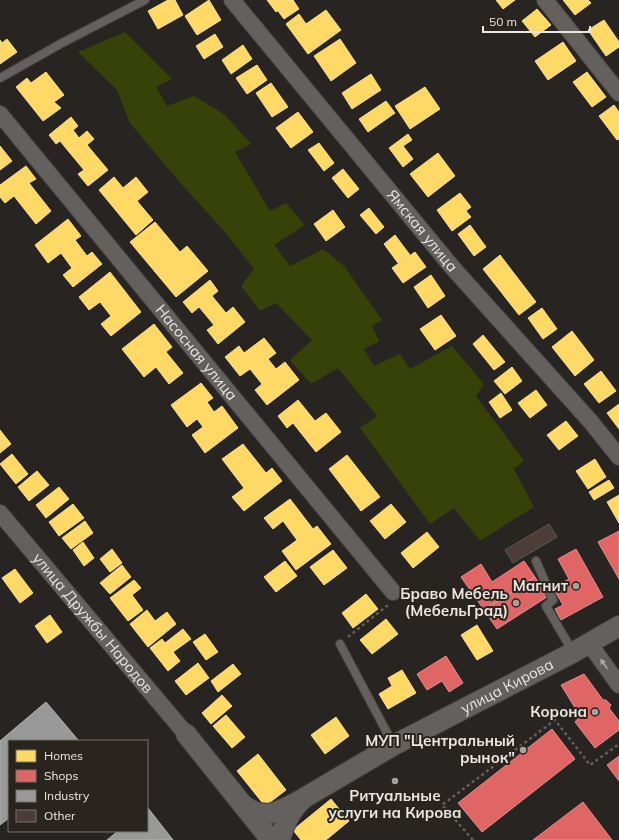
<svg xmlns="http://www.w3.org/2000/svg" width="619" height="840" font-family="Mulish,sans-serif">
	<rect width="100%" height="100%" fill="#272422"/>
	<path fill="#374209" d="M 125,32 L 172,79 L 156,87 L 167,106 L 194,96 L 225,115 L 251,144 L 235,152 L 270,211 L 286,203 L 305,225 L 274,245 L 290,266 L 323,249 L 344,266 L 382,320 L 372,326 L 379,341 L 364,349 L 374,366 L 400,354 L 410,369 L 452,346 L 484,384 L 476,396 L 524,461 L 514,469 L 534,507 L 480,541 L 454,508 L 430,524 L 360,428 L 377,416 L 338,368 L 311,384 L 290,360 L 312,340 L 276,303 L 260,311 L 241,286 L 254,269 L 224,231 L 176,178 L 130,123 L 117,90 L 78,52 Z"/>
	<path fill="#ffd966" stroke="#f9dd8c" d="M 168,0 L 175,0 L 183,15 L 158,29 L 148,11 Z
		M 209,0 L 221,20 L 197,35 L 185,16 Z
		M 267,0 L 293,0 L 276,12 Z
		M 293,0 L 299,9 L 284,19 L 278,11 Z
		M 496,0 L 515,0 L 503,9 Z
		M 563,0 L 588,0 L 591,3 L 575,15 Z
		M 537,9 L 551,25 L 535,37 L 522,21 Z
		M 326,10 L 341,30 L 308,54 L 286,24 L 299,14 L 306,24 Z
		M 604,20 L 619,42 L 619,47 L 606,56 L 588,30 Z
		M 215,34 L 223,47 L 204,59 L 196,46 Z
		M 7,39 L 17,52 L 0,64 L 0,40 L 2,43 Z
		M 340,39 L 356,63 L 331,81 L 314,56 Z
		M 563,42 L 576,61 L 548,80 L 535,61 Z
		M 243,45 L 252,59 L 231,74 L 222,60 Z
		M 257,65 L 267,80 L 247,94 L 236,78 Z
		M 46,72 L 64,95 L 54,102 L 61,108 L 43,121 L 16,87 L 27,78 L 31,83 Z
		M 587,72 L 606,97 L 592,107 L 573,82 Z
		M 371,74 L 381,90 L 352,109 L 342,93 Z
		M 271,83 L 288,107 L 272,117 L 256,93 Z
		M 425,87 L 440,109 L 410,129 L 395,106 Z
		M 386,101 L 395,113 L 368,132 L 359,119 Z
		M 614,105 L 619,112 L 619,139 L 617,140 L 599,116 Z
		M 298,112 L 313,132 L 291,148 L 276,128 Z
		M 71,117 L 78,126 L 73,130 L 79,138 L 87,131 L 94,139 L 87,145 L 108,170 L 88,186 L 78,174 L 84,170 L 60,141 L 56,144 L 49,135 Z
		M 408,134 L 412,140 L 403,146 L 413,159 L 403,167 L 389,148 Z
		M 319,143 L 334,163 L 324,171 L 308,150 Z
		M 0,146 L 12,161 L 0,170 Z
		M 438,153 L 455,176 L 428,197 L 410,174 Z
		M 26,166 L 36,179 L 29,183 L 51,211 L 36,224 L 14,196 L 5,203 L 0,197 L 0,185 Z
		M 343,169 L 359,189 L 348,198 L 332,178 Z
		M 114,177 L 123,188 L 136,177 L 148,192 L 137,201 L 153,220 L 136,235 L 99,190 Z
		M 460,193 L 471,207 L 466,211 L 471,217 L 452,231 L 437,210 Z
		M 369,208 L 384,227 L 376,234 L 360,215 Z
		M 333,210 L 345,227 L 326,241 L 314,224 Z
		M 68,219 L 81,236 L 75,240 L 87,256 L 92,252 L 102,264 L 73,287 L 63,275 L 72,268 L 61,253 L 48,263 L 35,245 Z
		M 155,222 L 180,252 L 187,246 L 208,271 L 176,297 L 130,242 Z
		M 470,225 L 486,247 L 474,256 L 458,234 Z
		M 395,235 L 410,255 L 398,263 L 384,244 Z
		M 415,252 L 426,267 L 403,283 L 392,268 Z
		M 500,255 L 536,302 L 519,315 L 483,269 Z
		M 110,272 L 141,312 L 111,336 L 101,324 L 111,316 L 100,302 L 89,310 L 79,297 Z
		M 431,275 L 445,296 L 428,308 L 414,287 Z
		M 210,280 L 218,291 L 212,296 L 226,313 L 233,307 L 245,322 L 218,344 L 207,330 L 214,325 L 199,307 L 192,313 L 183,302 Z
		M 542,308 L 557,329 L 543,339 L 528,318 Z
		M 441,315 L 456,336 L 435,350 L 420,329 Z
		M 154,324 L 172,347 L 166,352 L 183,373 L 169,384 L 156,367 L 144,377 L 122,349 Z
		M 572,331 L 594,360 L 575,376 L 552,347 Z
		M 483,335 L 505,362 L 494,370 L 473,344 Z
		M 264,338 L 276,353 L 268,359 L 276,369 L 285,362 L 299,380 L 267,405 L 255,390 L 262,384 L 250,369 L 240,376 L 225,357 L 239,346 L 244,353 Z
		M 512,367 L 522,381 L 505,394 L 494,381 Z
		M 601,371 L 616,391 L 599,403 L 584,384 Z
		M 201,383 L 213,398 L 207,402 L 214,412 L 222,406 L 238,428 L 205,453 L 192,435 L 203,427 L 197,419 L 187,427 L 171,405 Z
		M 536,390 L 547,405 L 530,418 L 518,403 Z
		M 501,393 L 512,410 L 500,418 L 489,402 Z
		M 298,400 L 315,421 L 326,413 L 341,432 L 316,452 L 293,423 L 287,428 L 278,416 Z
		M 619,404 L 619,429 L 607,413 Z
		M 566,421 L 578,436 L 559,450 L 547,435 Z
		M 0,430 L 11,444 L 0,453 Z
		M 243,444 L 266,473 L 272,468 L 282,481 L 244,511 L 232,497 L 244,488 L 222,459 Z
		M 12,454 L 28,474 L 16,484 L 0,464 Z
		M 347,455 L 380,497 L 361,511 L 329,469 Z
		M 595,459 L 606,477 L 588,489 L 576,471 Z
		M 37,471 L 49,485 L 29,501 L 18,487 Z
		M 609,480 L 614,488 L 594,500 L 589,492 Z
		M 59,487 L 69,499 L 46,518 L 36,505 Z
		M 619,495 L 619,523 L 607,502 Z
		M 290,499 L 313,529 L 317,526 L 331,544 L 296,570 L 282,551 L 297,540 L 283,521 L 273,529 L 264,518 Z
		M 73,504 L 84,518 L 59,536 L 49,522 Z
		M 391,504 L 406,522 L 385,539 L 370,521 Z
		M 85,521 L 93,533 L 71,549 L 62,538 Z
		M 427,532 L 439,547 L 413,568 L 401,553 Z
		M 83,542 L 94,558 L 84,566 L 73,550 Z
		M 112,549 L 122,563 L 110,572 L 100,559 Z
		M 333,550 L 347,568 L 324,585 L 310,567 Z
		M 285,561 L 297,576 L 276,592 L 264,577 Z
		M 122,565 L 131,577 L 110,594 L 100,583 Z
		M 15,569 L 33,593 L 20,603 L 2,578 Z
		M 134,580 L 141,588 L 132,595 L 143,610 L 128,621 L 110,598 Z
		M 366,594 L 378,609 L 353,628 L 342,613 Z
		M 147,610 L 155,621 L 167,612 L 176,624 L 148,647 L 130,624 Z
		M 50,615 L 62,632 L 47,643 L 35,626 Z
		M 386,619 L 398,634 L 372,654 L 360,640 Z
		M 477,625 L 493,651 L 477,660 L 461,635 Z
		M 183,629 L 191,639 L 173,652 L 180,661 L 168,671 L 150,648 L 162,639 L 165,643 Z
		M 205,634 L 218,652 L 206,660 L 193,642 Z
		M 198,663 L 209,678 L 186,695 L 175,681 Z
		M 233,664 L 241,674 L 218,692 L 211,681 Z
		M 402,670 L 416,693 L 388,709 L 379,694 L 392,686 L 388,678 Z
		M 222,695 L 232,706 L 211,724 L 202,713 Z
		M 226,715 L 245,737 L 232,748 L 213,726 Z
		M 336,717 L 349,736 L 325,754 L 311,735 Z
		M 258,754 L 286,790 L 265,806 L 237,771 Z
		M 331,799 L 349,821 L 326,840 L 301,840 L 293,830 Z"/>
	<path fill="#e06666" stroke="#e38c8c" d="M 619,531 L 619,579 L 598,542 Z
		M 576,549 L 603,597 L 561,620 L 555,609 L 563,605 L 553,588 L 569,579 L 558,559 Z
		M 524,561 L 535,577 L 484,610 L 461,577 L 481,564 L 492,582 Z
		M 535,577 L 547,597 L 497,629 L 484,610 Z
		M 446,656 L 463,683 L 449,692 L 442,681 L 427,690 L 417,674 Z
		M 584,674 L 603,700 L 606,700 L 611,705 L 609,708 L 619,721 L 619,730 L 595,748 L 575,722 L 580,716 L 561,685 Z
		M 552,729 L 575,759 L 482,832 L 458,803 Z
		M 619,756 L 619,781 L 607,765 Z
		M 583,802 L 612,840 L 533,840 Z"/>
	<path fill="#999" stroke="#b1b0af" d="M 46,702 L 79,741 L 9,741 L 9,818 L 0,825 L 0,741 Z
		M 148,808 L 173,840 L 107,840 L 118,831 L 147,831 Z"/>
	<path fill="#4d3c38" stroke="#5c5957" d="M 549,524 L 557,537 L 513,563 L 505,550 Z"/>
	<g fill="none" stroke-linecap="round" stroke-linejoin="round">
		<g stroke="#44413f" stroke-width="10">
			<path id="service" d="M 0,78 L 62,43 L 145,0
				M 536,561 L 553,600 L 546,606 L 573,652
				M 340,644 L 393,744"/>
		</g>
		<g stroke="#44413f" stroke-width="18">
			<g id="minor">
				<path id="s1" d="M 232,0 L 452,267 L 591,422 L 619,457"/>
				<path d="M 545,0 L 619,93"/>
				<path id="s2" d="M 0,114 L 393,592"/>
				<path id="s3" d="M 0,513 L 186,734"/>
				<path d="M 589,643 L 619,685"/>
			</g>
		</g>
		<g stroke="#44413f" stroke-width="22">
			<g id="tertiary">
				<path d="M 186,734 L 271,840"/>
				<path d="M 243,805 C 264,821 279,812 299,801"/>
				<path id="s4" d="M 280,840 C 284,823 291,809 304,798 L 394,745 L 574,652 L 619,626"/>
			</g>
		</g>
		<path stroke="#62605e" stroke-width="2.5" stroke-dasharray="3 3" stroke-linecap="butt" d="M 348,637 L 388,605
			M 473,840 L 442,805 L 555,720 L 590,765 L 619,744"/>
		<use href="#service" stroke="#63605e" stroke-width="8"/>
		<use href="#minor" stroke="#63605e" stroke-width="16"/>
		<use href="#tertiary" stroke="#63605e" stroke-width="20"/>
	</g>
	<defs><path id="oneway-solid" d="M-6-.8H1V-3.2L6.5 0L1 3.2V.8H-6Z"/></defs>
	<use fill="#adaaa7" href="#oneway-solid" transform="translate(604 664) rotate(-126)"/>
	<g fill="#a6a29f" stroke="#2a241f" stroke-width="1.5">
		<circle cx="576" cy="586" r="4"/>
		<circle cx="516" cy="603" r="4"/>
		<circle cx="595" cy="712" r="4"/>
		<circle cx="523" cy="750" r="4"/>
		<circle cx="395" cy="781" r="4"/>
	</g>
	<g text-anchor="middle" stroke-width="4" stroke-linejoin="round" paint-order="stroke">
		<g font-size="15" fill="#eae6e3" stroke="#2a241f">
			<text dy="5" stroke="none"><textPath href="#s1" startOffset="299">Ямская улица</textPath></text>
			<text dy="5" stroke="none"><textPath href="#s2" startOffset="309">Насосная улица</textPath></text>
			<text dy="5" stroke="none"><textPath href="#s3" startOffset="144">улица Дружбы Народов</textPath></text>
			<text dy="5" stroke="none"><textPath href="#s4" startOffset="281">улица Кирова</textPath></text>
		</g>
		<g font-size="15" font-weight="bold" fill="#eae6e3" stroke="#2a241f" text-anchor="end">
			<text x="568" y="591">Магнит</text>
			<text x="508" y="599">Браво Мебель<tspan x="508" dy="17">(МебельГрад)</tspan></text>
			<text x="587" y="717">Корона</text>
			<text x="515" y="746">МУП "Центральный<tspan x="515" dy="17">рынок"</tspan></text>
			<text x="395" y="801" text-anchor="middle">Ритуальные<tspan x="395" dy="17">услуги на Кирова</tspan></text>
		</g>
	</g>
	<rect x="8" y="740" width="140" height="92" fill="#2a241f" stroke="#77726d"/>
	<rect x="16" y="750" width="20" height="12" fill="#ffd966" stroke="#77726d"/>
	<text x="44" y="760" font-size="12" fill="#eae6e3">Homes</text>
	<rect x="16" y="770" width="20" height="12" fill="#e06666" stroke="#77726d"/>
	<text x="44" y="780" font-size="12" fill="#eae6e3">Shops</text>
	<rect x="16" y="790" width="20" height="12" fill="#999999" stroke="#77726d"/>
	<text x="44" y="800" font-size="12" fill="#eae6e3">Industry</text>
	<rect x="16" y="810" width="20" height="12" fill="#4d3c38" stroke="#77726d"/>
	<text x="44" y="820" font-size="12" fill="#eae6e3">Other</text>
	<path d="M483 26v6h107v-6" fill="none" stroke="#eae6e3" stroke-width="2"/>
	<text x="489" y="26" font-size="12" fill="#eae6e3" stroke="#2a241f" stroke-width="3" paint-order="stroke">50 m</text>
</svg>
